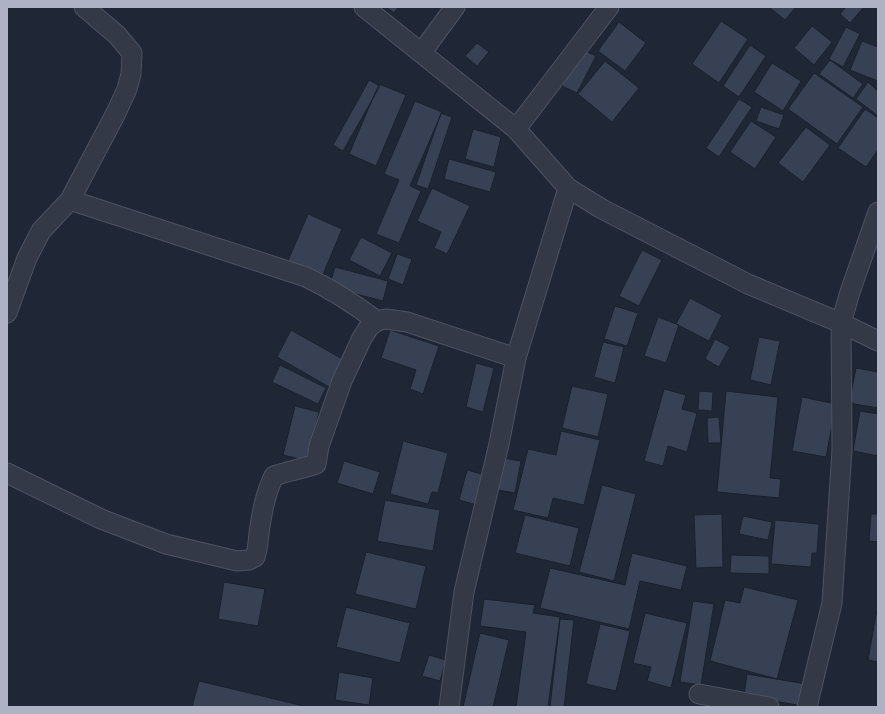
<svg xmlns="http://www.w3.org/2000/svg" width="885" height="714" font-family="'Fira Sans',sans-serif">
	<rect width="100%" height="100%" fill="#1f2636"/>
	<path fill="#384154" stroke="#1a202d" d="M 386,7 L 398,7 L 394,13 Z
		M 769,7 L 796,7 L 785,20 Z
		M 846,7 L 864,7 L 850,23 L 840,14 Z
		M 721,21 L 748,39 L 719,83 L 692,64 Z
		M 619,22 L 646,43 L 625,71 L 598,51 Z
		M 812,26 L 832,42 L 814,65 L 794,48 Z
		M 846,27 L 860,34 L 843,67 L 829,59 Z
		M 862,41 L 878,47 L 878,81 L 850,70 Z
		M 477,43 L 489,52 L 477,66 L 465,56 Z
		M 750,45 L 766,56 L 739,97 L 723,86 Z
		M 581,49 L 596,56 L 577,93 L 562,86 Z
		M 830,60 L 863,84 L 853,98 L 819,74 Z
		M 605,61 L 639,88 L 612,122 L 578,94 Z
		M 772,63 L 801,81 L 783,111 L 754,92 Z
		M 814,73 L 863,107 L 837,144 L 788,109 Z
		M 369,80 L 380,86 L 343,151 L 333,145 Z
		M 868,82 L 878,91 L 878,116 L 856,99 Z
		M 379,84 L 406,95 L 376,166 L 349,154 Z
		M 739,99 L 752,107 L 719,157 L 706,148 Z
		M 415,101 L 442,112 L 410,186 L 421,191 L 399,243 L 376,234 L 399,180 L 384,174 Z
		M 761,107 L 784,115 L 779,129 L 756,121 Z
		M 865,109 L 878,118 L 878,150 L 866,167 L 838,148 Z
		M 441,113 L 452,117 L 428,189 L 416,185 Z
		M 751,121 L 776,137 L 755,169 L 730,152 Z
		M 806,127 L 830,145 L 803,182 L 778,163 Z
		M 473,129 L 501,137 L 494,167 L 465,159 Z
		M 449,159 L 496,172 L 490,192 L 444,179 Z
		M 432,188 L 470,206 L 447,254 L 434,248 L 441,232 L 417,221 Z
		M 308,214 L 342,229 L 322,277 L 287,263 Z
		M 361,237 L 392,253 L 380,276 L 349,260 Z
		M 642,250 L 662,260 L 639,306 L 619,296 Z
		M 397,254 L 412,259 L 403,285 L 388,279 Z
		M 335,267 L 388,281 L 383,301 L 329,287 Z
		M 690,298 L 722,315 L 709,341 L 676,324 Z
		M 615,306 L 638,313 L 627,346 L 604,339 Z
		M 658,317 L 679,325 L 666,363 L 644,356 Z
		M 291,330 L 346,361 L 331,388 L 277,357 Z
		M 390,330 L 439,346 L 423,394 L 410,389 L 416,370 L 381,358 Z
		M 759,337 L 780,341 L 771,385 L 750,380 Z
		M 715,339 L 730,347 L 719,367 L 705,359 Z
		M 603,342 L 624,347 L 615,383 L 594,377 Z
		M 476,363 L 494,368 L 483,412 L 466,407 Z
		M 280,365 L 326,388 L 318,404 L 272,382 Z
		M 856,368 L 878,372 L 878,408 L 849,403 Z
		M 572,386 L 608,394 L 598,437 L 562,428 Z
		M 664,389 L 686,395 L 682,409 L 697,413 L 687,452 L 668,446 L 663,466 L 644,461 Z
		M 699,391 L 713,392 L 712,411 L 698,410 Z
		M 726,391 L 778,397 L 770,478 L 781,479 L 779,498 L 717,492 Z
		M 802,397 L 836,404 L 826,457 L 792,451 Z
		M 295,406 L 319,412 L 308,461 L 283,455 Z
		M 860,411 L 878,414 L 878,456 L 853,451 Z
		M 719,417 L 721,443 L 708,443 L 707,418 Z
		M 561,431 L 600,440 L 584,505 L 553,498 L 548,518 L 513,510 L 528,449 L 556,455 Z
		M 403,441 L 448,453 L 438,493 L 432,492 L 428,504 L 390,494 Z
		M 503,458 L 521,461 L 515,493 L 498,490 Z
		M 344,461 L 380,472 L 373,494 L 337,483 Z
		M 467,470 L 485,475 L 477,505 L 459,500 Z
		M 602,485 L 636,494 L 614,581 L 579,572 Z
		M 385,500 L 440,510 L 433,551 L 377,541 Z
		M 722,514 L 723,567 L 696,568 L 694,515 Z
		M 871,514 L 878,514 L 878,542 L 869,541 Z
		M 525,515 L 579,528 L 570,566 L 515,553 Z
		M 743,516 L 772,522 L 768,540 L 739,534 Z
		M 775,520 L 819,524 L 817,553 L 812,553 L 811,567 L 771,564 Z
		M 366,552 L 426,566 L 416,609 L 355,594 Z
		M 632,553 L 687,566 L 681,590 L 640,581 L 629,629 L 540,608 L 550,568 L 625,585 Z
		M 731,555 L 769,556 L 769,574 L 730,573 Z
		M 224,582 L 265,589 L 258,626 L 218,619 Z
		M 744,587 L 798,600 L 777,679 L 710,661 L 725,600 L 740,603 Z
		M 484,599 L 535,605 L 533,613 L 560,617 L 548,707 L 516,707 L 526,632 L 480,626 Z
		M 693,601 L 714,604 L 701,685 L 680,682 Z
		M 346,607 L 410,623 L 400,663 L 336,647 Z
		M 645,613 L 687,623 L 671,688 L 647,681 L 651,667 L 633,663 Z
		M 876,614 L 878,615 L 878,662 L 868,660 Z
		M 560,619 L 574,620 L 564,707 L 550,707 Z
		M 600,624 L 630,631 L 616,691 L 586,684 Z
		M 480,633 L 509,640 L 493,707 L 463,707 Z
		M 429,655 L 446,660 L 440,681 L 422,676 Z
		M 339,672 L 373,678 L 369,705 L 335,700 Z
		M 747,674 L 806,684 L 803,706 L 744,696 Z
		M 199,681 L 300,705 L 299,707 L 192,707 Z"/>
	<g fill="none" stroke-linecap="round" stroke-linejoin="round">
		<g stroke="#4d5362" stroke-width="21">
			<path id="street" d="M 364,7 L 516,129 L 568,188 L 602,209 L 748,284 L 841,323 L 878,341
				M 422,52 L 455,7
				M 516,129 L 609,7
				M 70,200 L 306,277 C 333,290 353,303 377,321
				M 7,313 L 27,258 L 41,231 L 70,200 L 116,113 L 127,89 L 131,74 L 132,53 L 117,35 L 84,7
				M 7,473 L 101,519 L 166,544 L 237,561 L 249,560 L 255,557 C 258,549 258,542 259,533 C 262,513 265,494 274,476 C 288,471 302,469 316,464 L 319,446 L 342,381 L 362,338 L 369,327 L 377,321 L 386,319 L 407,322 L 516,358
				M 699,694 L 769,707
				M 449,707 L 464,592 L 499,444 L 516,358 L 568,188
				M 807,707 L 832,603 L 842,450 L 841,323 L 850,292 L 878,212"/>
		</g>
		<use href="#street" stroke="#333947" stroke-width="19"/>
	</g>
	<rect width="885" height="714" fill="none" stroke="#adb3c4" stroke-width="16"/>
</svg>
